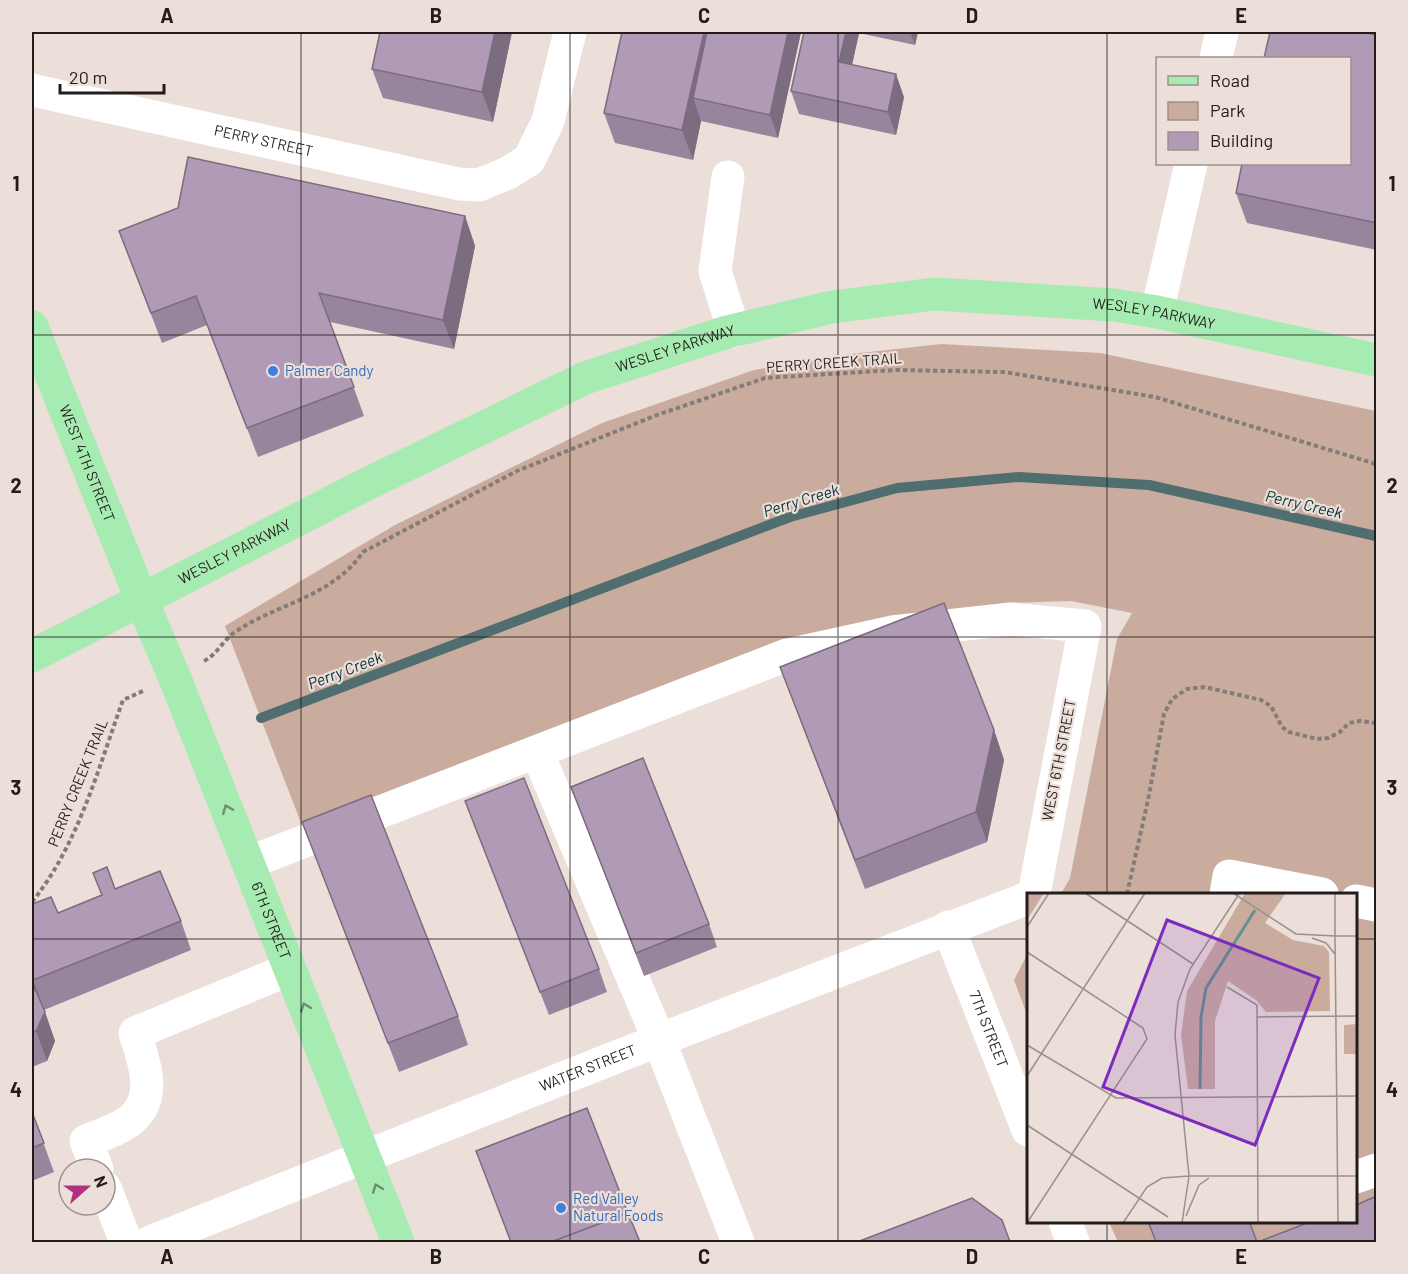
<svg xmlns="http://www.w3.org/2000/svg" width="1408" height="1274" font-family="Barlow,sans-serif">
	<rect width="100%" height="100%" fill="#ecded8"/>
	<path fill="#caac9f" d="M 941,344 L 1100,353 L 1376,411 L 1376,1242 L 1118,1242 L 1109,1222 L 1356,1222 L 1356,894 L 1061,894 L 1070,878 L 1117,639 L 1132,613 L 1071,601 L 1005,603 L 303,828 L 225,626 L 395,525 L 602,423 L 754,370 L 851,354 Z
		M 1028,953 L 1028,1017 L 1014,980 Z"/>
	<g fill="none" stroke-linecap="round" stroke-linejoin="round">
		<path stroke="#506d6f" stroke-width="10" d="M 261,718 L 790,517 L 897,488 L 1019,477 L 1149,485 L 1376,536"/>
		<path stroke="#857c77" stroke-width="4" stroke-dasharray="4.5 3" stroke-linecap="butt" d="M 204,661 C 218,654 224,638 238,630 C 280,603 333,596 363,552 L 517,471 L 657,415 L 765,378 L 895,370 L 1004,372 L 1155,397 L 1376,464
			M 1127,894 L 1148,800 L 1164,714 L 1172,699 L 1187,689 L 1205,687 L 1261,700 L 1271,706 L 1282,727 L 1289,732 L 1317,739 L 1328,738 L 1340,732 L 1349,723 L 1360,721 L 1376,723
			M 32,902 C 78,845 98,769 123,700 L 143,691"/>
		<g stroke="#fff" stroke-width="33">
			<path d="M 1216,58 L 1222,32"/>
			<path id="s1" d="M 32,90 L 459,184 L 479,185 L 508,173 L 529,160 L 548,121 L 570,32"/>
			<path d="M 728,177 L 715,271 L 734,331"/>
			<path d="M 1157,312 L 1191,164"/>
			<path d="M 537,752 L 659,1040 L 738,1242"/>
			<path d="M 248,863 L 787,655 L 892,632 L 1011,619 L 1085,626 L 1034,894"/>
			<path d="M 1226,894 L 1229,876 L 1322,894"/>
			<path d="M 1356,901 L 1376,905"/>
			<path id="s2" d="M 948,927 L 1028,1130"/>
			<path d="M 97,1169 L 86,1141 C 101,1135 121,1129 133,1118 C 158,1095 143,1059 135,1033 L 290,969"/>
			<path d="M 1356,1177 L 1376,1170"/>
			<path d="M 105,1188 L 126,1242"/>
			<path d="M 1065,1222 L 1073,1242"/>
			<path id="s3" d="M 150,1242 L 659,1040 L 1028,898"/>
		</g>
		<g stroke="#a5ebb2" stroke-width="33">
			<path id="s4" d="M 32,327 L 142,601 L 174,676 L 398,1242"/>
			<path id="s5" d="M 32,656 L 363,486 L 585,378 L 727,332 L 832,307 L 934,294 L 1114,305 L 1157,312 L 1376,360"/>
		</g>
	</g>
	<path fill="#97849d" d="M 380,32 L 512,32 L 493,122 L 383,98 L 372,69 Z
		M 801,32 L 778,138 L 701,121 L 693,160 L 615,143 L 604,113 Z
		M 804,32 L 918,32 L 915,45 L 859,33 L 852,64 L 904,97 L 896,135 L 799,114 L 791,91 Z
		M 1377,35 L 1377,250 L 1247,223 L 1236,193 Z
		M 465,216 L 475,246 L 454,349 L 330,322 L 364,416 L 258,457 L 207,325 L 162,343 L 119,231 Z
		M 780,667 L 994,730 L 1004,760 L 987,842 L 865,889 Z
		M 571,787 L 709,924 L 717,947 L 644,976 Z
		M 465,801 L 599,969 L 607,992 L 549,1015 Z
		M 302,822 L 458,1016 L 468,1045 L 399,1072 Z
		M 115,889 L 181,921 L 191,950 L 44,1010 L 55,1041 L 47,1061 L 32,1067 L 32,904 L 58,913 Z
		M 32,1112 L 54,1172 L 32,1181 Z"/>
	<path fill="#7b6c7f" d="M 495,32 L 512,32 L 493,122 L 482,92 Z
		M 704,32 L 721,32 L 693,98 L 701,121 L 693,160 L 682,130 Z
		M 788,32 L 801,32 L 778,138 L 770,115 Z
		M 846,32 L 858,32 L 859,33 L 848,84 L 839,62 Z
		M 910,32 L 918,32 L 915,45 Z
		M 896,74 L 904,97 L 896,135 L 888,112 Z
		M 465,216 L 475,246 L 454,349 L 443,320 Z
		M 994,730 L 1004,760 L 987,842 L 976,812 Z
		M 33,980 L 44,1010 L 32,992 L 32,985 Z
		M 45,1012 L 55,1041 L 47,1061 L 36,1031 Z"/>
	<path fill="#b09ab6" stroke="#7b6c7f" stroke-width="1.5" d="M 380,32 L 495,32 L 482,92 L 372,69 Z
		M 622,32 L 704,32 L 682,130 L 604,113 Z
		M 707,32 L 788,32 L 770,115 L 693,98 Z
		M 804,32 L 846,32 L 839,62 L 896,74 L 888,112 L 791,91 Z
		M 1270,32 L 1362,32 L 1377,35 L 1377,223 L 1236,193 L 1242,164 L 1350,164 L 1350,58 L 1264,58 Z
		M 188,157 L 465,216 L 443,320 L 319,293 L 354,387 L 247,428 L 196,296 L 151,313 L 119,231 L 178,208 Z
		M 944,603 L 994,730 L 976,812 L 855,860 L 780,667 Z
		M 643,758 L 709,924 L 636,953 L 571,787 Z
		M 524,778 L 599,969 L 540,992 L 465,801 Z
		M 371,795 L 458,1016 L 388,1043 L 302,822 Z
		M 107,867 L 115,889 L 160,871 L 181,921 L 33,980 L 32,985 L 32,904 L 51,897 L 58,913 L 102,895 L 93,873 Z
		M 32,989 L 36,991 L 45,1012 L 36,1031 L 32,1033 Z
		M 587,1108 L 628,1213 L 551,1242 L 511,1242 L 476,1151 Z
		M 32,1112 L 44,1143 L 32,1148 Z
		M 1377,1196 L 1377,1242 L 1258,1242 L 1312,1221 L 1356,1221 L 1356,1205 Z
		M 972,1198 L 1002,1220 L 1010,1242 L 857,1242 Z
		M 628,1213 L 640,1242 L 551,1242 Z
		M 1148,1221 L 1249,1221 L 1257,1242 L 1156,1242 Z"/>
	<defs><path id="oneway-chevron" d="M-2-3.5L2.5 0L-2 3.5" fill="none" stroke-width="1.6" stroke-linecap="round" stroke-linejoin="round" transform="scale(1.5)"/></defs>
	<g stroke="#6a8e6e">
		<use href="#oneway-chevron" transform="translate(227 809) rotate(-112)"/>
		<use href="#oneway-chevron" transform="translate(305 1007) rotate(-111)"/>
		<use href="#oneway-chevron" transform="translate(377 1188) rotate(-111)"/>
	</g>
	<path fill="none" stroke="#221d1a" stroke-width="1.5" stroke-opacity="0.55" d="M 301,32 L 301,1242M 570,32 L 570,1242M 838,32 L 838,1242M 1107,32 L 1107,894M 32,335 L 1376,335M 32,637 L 1376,637M 32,939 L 1028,939M 1356,939 L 1376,939M 1107,1222 L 1107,1242"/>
	<g fill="#3f7fe0" stroke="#ecded8" stroke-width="2">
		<circle cx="273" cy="371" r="6"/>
		<circle cx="561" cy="1208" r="6"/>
	</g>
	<g text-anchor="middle" stroke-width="4.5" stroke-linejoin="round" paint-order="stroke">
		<g font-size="15" fill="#221d1a" stroke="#ecded8">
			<text dy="5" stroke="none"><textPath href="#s1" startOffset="237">PERRY STREET</textPath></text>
			<text dy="5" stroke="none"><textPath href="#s5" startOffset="1200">WESLEY PARKWAY</textPath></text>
			<text dy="5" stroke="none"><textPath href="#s5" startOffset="714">WESLEY PARKWAY</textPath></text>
			<text transform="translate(834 363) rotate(-4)" y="5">PERRY CREEK TRAIL</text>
			<text dy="5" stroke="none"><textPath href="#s4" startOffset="147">WEST 4TH STREET</textPath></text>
			<text dy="5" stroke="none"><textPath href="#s5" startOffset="228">WESLEY PARKWAY</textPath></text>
			<text transform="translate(1059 760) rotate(-79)" y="5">WEST 6TH STREET</text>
			<text transform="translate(78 783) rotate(-68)" y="5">PERRY CREEK TRAIL</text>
			<text dy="5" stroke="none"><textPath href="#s4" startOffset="640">6TH STREET</textPath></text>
			<text dy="5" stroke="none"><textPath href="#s2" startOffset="110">7TH STREET</textPath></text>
			<text dy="5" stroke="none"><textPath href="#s3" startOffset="471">WATER STREET</textPath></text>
		</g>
		<g font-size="15" fill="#366cbe" stroke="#ecded8" text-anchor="start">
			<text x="285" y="376">Palmer Candy</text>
			<text x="573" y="1204">Red Valley<tspan x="573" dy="17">Natural Foods</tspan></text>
		</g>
		<g font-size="16" font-style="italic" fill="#043135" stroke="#ecded8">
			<text transform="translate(801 500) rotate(-17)" y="6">Perry Creek</text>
			<text transform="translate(1304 504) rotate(13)" y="6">Perry Creek</text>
			<text transform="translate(345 670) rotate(-21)" y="6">Perry Creek</text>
		</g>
	</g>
	<g transform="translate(1027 893)">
		<rect width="330" height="330" fill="#ecded8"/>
		<path d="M 0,0 L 17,0 L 0,27 ZM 218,0 L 259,0 L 238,30 L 266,47 L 297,53 L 302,59 L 303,118 L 239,119 L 229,107 L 201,88 L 188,128 L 188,196 L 161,196 L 154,142 L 160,98 ZM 330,131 L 330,161 L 317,161 L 317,132 Z" fill="#caac9f"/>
		<path fill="none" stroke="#648f93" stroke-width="3" d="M 173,196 L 174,124 L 179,95 L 228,17"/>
		<path fill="none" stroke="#9b918c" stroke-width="1.5" d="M 58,0 L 166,71M 206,0 L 269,41 L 308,43 L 311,330M 308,0 L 308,43 L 330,43M 0,34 L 22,0M 285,45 L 299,50 L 308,61M 0,59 L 116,135 L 120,146 L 0,330M 200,94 L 230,112 L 231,330M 230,124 L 330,123M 0,152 L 89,205 L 330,203M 0,183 L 118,0M 0,232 L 141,324M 162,283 L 330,283M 159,323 L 172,292 L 182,285M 96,330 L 120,294 L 135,285 L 162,283M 155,330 L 162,283 L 148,142 L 151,109 L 163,76 L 212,1"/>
		<path fill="#7b2cbf" fill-opacity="0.15" stroke="#7b2cbf" stroke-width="3" d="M 140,27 L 292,85 L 228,252 L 76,194 Z"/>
		<rect width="330" height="330" fill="none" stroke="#221d1a" stroke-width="3"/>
	</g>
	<rect width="1408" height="1274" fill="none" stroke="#ecded8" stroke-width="66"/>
	<rect x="1156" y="57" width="195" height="108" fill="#ecded8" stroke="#9b918c" stroke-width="1.5"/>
	<rect x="1168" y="76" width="30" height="9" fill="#a5ebb2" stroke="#9b918c" stroke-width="1.5"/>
	<text x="1210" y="87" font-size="18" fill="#221d1a">Road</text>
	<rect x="1168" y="102" width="30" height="18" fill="#caac9f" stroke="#9b918c" stroke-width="1.5"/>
	<text x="1210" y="117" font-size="18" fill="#221d1a">Park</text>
	<rect x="1168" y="132" width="30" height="18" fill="#b09ab6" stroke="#9b918c" stroke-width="1.5"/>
	<text x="1210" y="147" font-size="18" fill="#221d1a">Building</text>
	<g transform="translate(87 1187) rotate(69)"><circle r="28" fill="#ecded8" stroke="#9b918c" stroke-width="1.5"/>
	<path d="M0-4.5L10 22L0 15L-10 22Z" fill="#b1317e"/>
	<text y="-9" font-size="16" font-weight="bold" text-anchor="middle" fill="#221d1a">N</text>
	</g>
	<path d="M60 84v9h104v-9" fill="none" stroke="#221d1a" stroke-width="3"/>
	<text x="69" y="84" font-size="18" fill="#221d1a" stroke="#ecded8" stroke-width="4.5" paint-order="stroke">20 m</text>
	<rect x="33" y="33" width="1342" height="1208" fill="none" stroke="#221d1a" stroke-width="2"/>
	<g font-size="20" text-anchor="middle" font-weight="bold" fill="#221d1a">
		<text x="167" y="23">A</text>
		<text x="436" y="23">B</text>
		<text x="704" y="23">C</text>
		<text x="972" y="23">D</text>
		<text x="1241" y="23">E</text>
		<text x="16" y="191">1</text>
		<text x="1392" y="191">1</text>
		<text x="16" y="493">2</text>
		<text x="1392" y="493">2</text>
		<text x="16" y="795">3</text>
		<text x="1392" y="795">3</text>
		<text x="16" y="1097">4</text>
		<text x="1392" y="1097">4</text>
		<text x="167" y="1264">A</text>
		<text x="436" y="1264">B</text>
		<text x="704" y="1264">C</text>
		<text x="972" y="1264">D</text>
		<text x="1241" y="1264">E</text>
	</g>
</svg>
